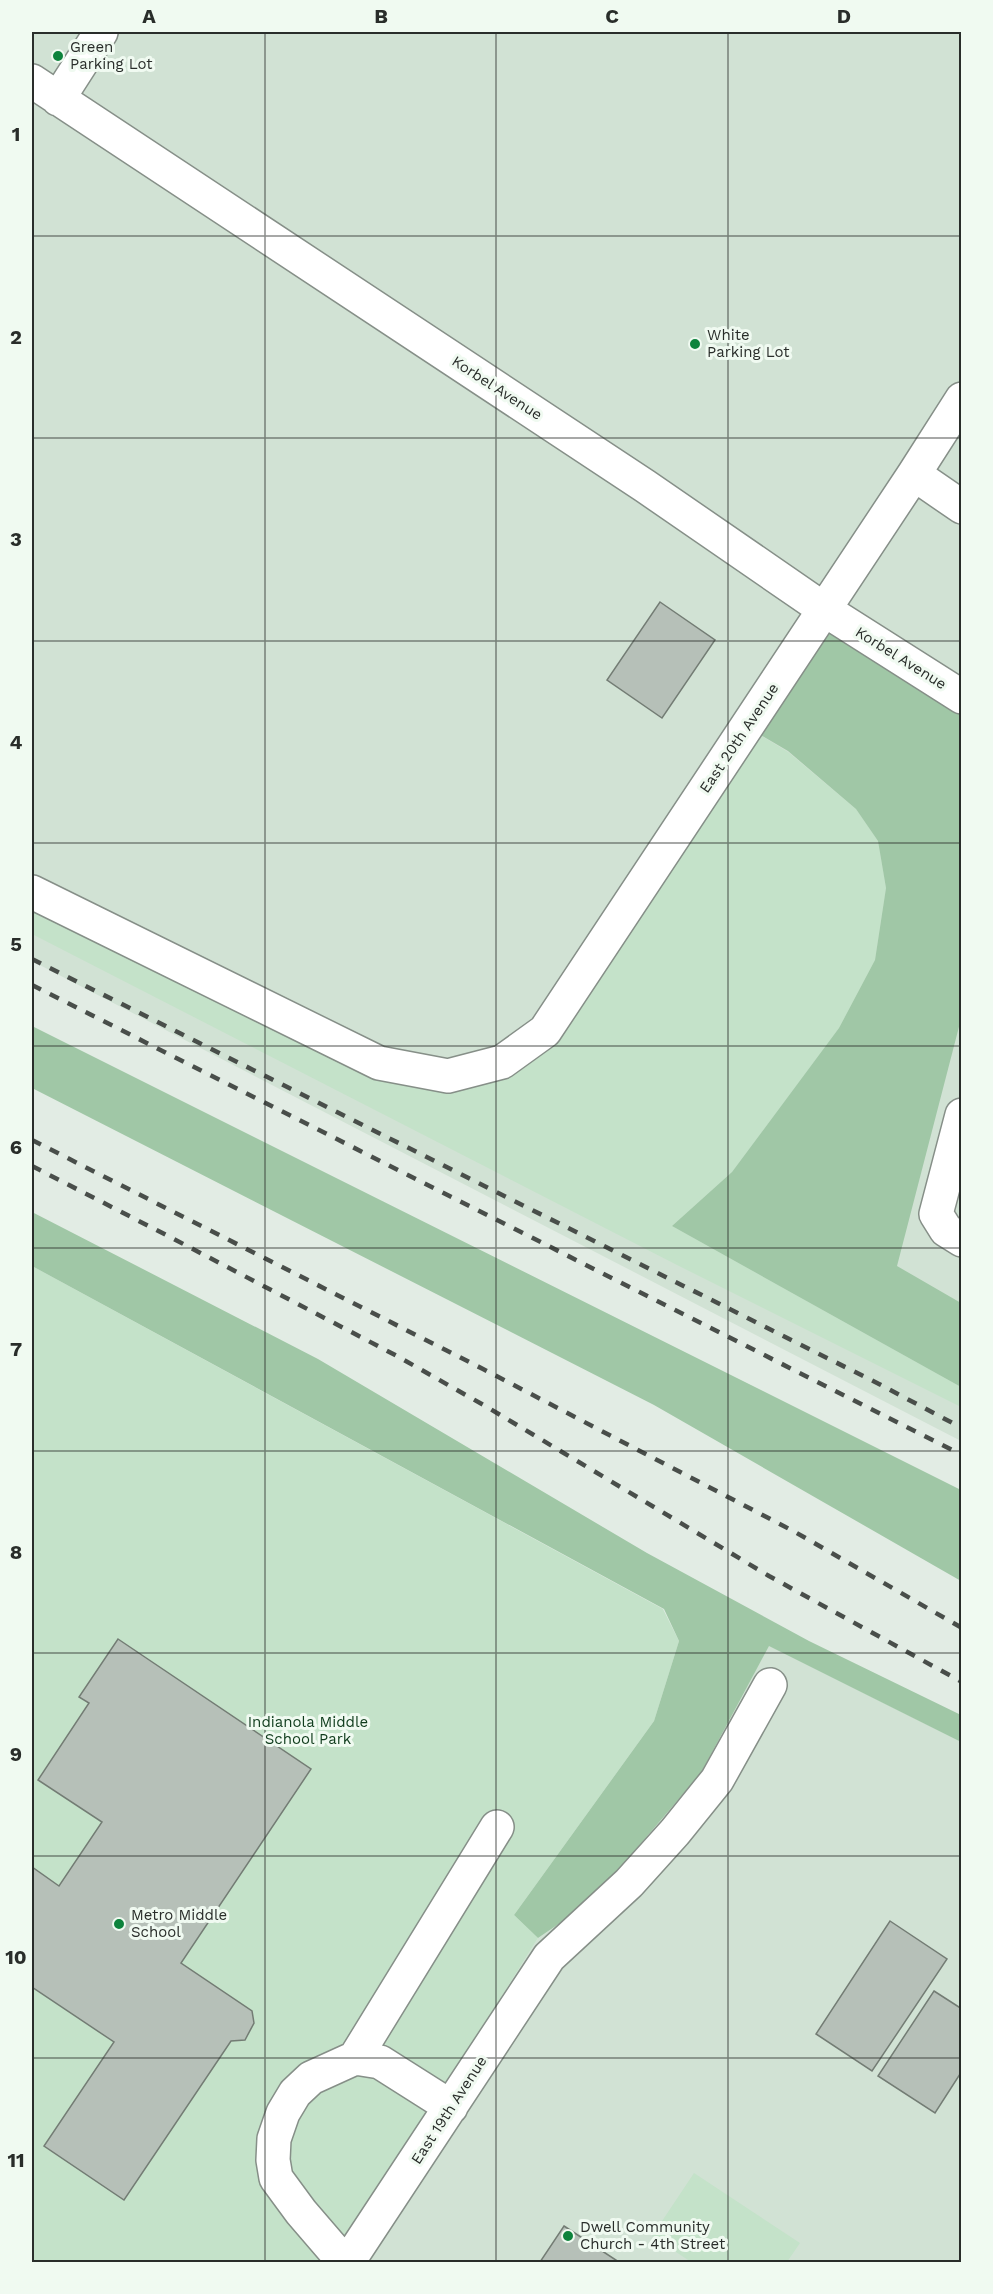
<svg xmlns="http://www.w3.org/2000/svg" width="993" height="2294" font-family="'Work Sans',sans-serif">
	<rect width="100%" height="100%" fill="#e2ece4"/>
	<path fill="#d1e2d4" d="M 32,32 L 961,32 L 961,1441 L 32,961 Z
		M 769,1645 L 961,1742 L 961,2262 L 335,2262 L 538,1938 L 591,1902 L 701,1773 Z"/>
	<path fill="#c4e2c9" d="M 747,727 L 788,752 L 856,809 L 878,841 L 886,888 L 875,960 L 839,1028 L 732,1172 L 672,1226 L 961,1387 L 961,1407 L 677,1265 L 32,934 L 32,893 L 448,1076 L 545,1031 Z
		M 32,1266 L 663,1609 L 679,1641 L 654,1721 L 514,1915 L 538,1938 L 337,2262 L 32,2262 Z
		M 694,2173 L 800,2243 L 787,2262 L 691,2262 L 652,2236 Z"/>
	<path fill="#a0c7a6" d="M 825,610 L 961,697 L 961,1019 L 897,1266 L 961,1303 L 961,1387 L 672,1226 L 732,1172 L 839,1028 L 875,960 L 886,888 L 878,841 L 856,809 L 788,751 L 747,727 Z
		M 32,1026 L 961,1490 L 961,1581 L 654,1405 L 32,1088 Z
		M 32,1212 L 318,1359 L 647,1553 L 809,1641 L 961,1715 L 961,1742 L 769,1646 L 701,1773 L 591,1902 L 538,1938 L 514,1915 L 654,1721 L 679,1641 L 664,1609 L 32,1266 Z"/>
	<path fill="#b6c0b8" stroke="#737c74" stroke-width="1.5" d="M 660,602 L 715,640 L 662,718 L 607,680 Z
		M 118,1639 L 311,1769 L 181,1963 L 252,2011 L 254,2023 L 245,2040 L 231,2041 L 124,2200 L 44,2146 L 114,2042 L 32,1987 L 32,1867 L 59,1886 L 102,1822 L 38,1780 L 89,1703 L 79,1697 Z
		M 890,1921 L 947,1959 L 872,2071 L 816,2034 Z
		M 934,1991 L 962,2009 L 962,2071 L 935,2113 L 878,2076 Z
		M 564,2226 L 619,2262 L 540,2262 Z"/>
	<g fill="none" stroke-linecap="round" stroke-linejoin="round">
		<g stroke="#868f88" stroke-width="36">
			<path id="minor" d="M 32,81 L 645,486 L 825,610 L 962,697
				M 58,99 L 101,32
				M 914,474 L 962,507
				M 32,892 L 379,1063 L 448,1076 L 502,1062 L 545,1031 L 914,474 L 962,399
				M 962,1115 L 936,1214 L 946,1230 L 962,1240
				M 355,2058 L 497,1827
				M 344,2262 L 301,2212 L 276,2178 L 273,2160 L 274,2139 L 283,2113 L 295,2093 L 311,2078 L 355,2058 L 380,2062 L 451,2107
				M 348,2262 L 549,1957 L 629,1883 L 675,1832 L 717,1780 L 770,1685"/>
		</g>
		<use href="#minor" stroke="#fff" stroke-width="33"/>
		<path stroke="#494e4a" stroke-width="4.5" stroke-dasharray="10 10" stroke-linecap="butt" d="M 32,959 L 879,1384 L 962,1428
			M 32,985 L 962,1455
			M 32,1140 L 483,1369 L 795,1532 L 962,1628
			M 32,1166 L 170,1237 L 397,1356 L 487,1407 L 769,1576 L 962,1682"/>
	</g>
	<path fill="none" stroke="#292d2a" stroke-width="1.5" stroke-opacity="0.55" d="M 265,32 L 265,2262M 496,32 L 496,2262M 728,32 L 728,2262M 32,236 L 962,236M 32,438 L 962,438M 32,641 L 962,641M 32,843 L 962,843M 32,1046 L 962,1046M 32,1248 L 962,1248M 32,1451 L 962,1451M 32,1653 L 962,1653M 32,1856 L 962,1856M 32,2058 L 962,2058"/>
	<g fill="#0d833c" stroke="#f0faf1" stroke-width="2">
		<circle cx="58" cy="56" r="6"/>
		<circle cx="695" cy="344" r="6"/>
		<circle cx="119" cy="1924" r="6"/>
		<circle cx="568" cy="2236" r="6"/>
	</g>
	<g text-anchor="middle" stroke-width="6" stroke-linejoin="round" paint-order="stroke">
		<g font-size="15" fill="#292d2a" stroke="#f0faf1" text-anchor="start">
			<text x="70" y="52">Green<tspan x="70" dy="17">Parking Lot</tspan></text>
			<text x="707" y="340">White<tspan x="707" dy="17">Parking Lot</tspan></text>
			<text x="131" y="1920">Metro Middle<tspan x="131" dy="17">School</tspan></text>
			<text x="580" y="2232">Dwell Community<tspan x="580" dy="17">Church - 4th Street</tspan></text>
		</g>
		<g font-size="15" fill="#292d2a" stroke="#f0faf1">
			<text transform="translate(497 388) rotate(33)" y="5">Korbel Avenue</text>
			<text transform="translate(901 658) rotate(32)" y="5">Korbel Avenue</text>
			<text transform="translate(739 738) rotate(-56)" y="5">East 20th Avenue</text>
			<text transform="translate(449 2110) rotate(-57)" y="5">East 19th Avenue</text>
		</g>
		<g font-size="15" fill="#0e3b1b" stroke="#f0faf1">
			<text x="308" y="1727">Indianola Middle<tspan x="308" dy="17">School Park</tspan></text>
		</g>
	</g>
	<rect width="993" height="2294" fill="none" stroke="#f0faf1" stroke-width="66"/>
	<rect x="33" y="33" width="927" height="2228" fill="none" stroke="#292d2a" stroke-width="2"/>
	<g font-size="20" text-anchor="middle" font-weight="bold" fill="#292d2a">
		<text x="149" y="23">A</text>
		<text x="381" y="23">B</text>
		<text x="612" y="23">C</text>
		<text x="844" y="23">D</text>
		<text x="16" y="141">1</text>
		<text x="16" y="344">2</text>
		<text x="16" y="546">3</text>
		<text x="16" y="749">4</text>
		<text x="16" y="951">5</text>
		<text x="16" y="1154">6</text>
		<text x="16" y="1356">7</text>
		<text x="16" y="1559">8</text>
		<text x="16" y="1761">9</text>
		<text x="16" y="1964">10</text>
		<text x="16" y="2167">11</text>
	</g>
</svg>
